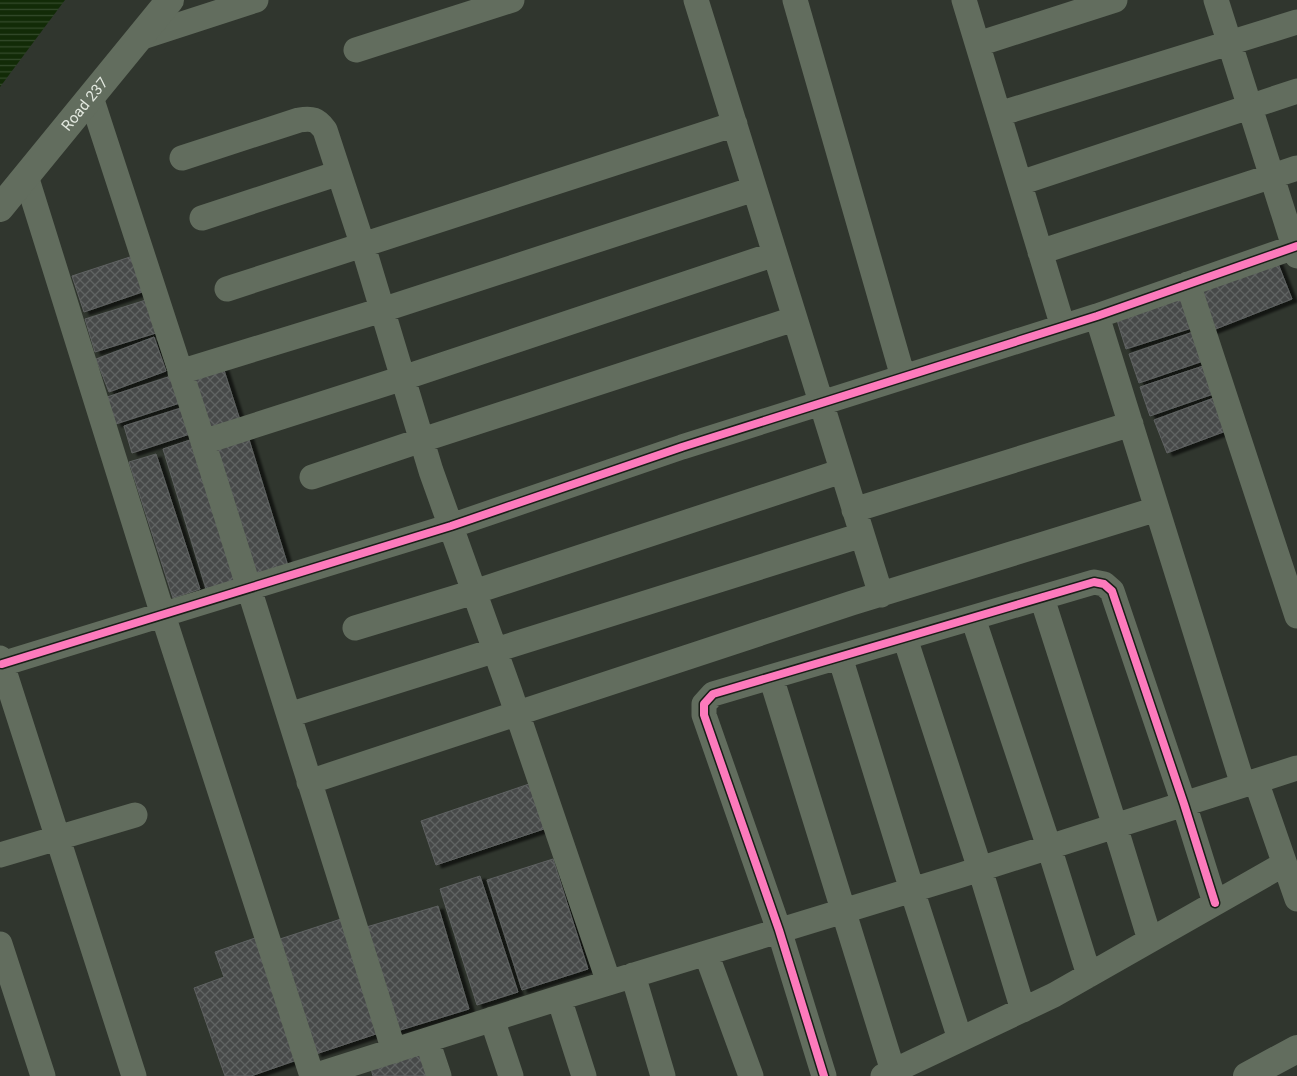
<svg xmlns="http://www.w3.org/2000/svg" width="1297" height="1076" font-family="Roboto,sans-serif">
	<defs>
		<pattern id="water-rules" width="6" height="5" patternUnits="userSpaceOnUse" patternTransform="scale(1.25)"><rect width="6" height="5" fill="#122b07"/><path d="M0 2.5h6" fill="none" stroke="#344a2b"/></pattern>
		<pattern id="building-cross-hatch" width="8" height="8" patternUnits="userSpaceOnUse" patternTransform="scale(1.25)"><rect width="8" height="8" fill="#474a49"/><path d="M0 0l8 8M0 8l8-8" fill="none" stroke="#616463"/></pattern>
		<filter id="shadow"><feDropShadow dx="5.5" dy="3" stdDeviation="1" flood-color="#0009"/></filter>
	</defs>
	<rect width="100%" height="100%" fill="#30362e"/>
	<path fill="url(#water-rules)" d="M 0,0 L 65,0 L 0,87 Z"/>
	<path fill="url(#building-cross-hatch)" stroke="#5e6161" filter="url(#shadow)" d="M 136,255 L 148,290 L 84,312 L 72,276 Z
		M 1277,261 L 1292,299 L 1208,332 L 1193,294 Z
		M 1188,295 L 1198,326 L 1126,349 L 1116,317 Z
		M 146,300 L 156,333 L 95,352 L 85,319 Z
		M 1199,330 L 1209,359 L 1139,383 L 1129,354 Z
		M 154,337 L 166,371 L 109,392 L 96,359 Z
		M 1212,363 L 1222,391 L 1150,416 L 1140,387 Z
		M 223,367 L 240,420 L 203,432 L 187,378 Z
		M 171,376 L 180,403 L 116,424 L 107,397 Z
		M 1222,395 L 1234,428 L 1167,453 L 1154,420 Z
		M 181,408 L 190,434 L 132,453 L 124,426 Z
		M 247,433 L 288,566 L 249,578 L 208,445 Z
		M 199,437 L 243,577 L 206,589 L 163,449 Z
		M 156,454 L 200,589 L 173,598 L 129,462 Z
		M 529,784 L 544,829 L 436,865 L 421,821 Z
		M 553,859 L 588,969 L 522,990 L 487,880 Z
		M 480,876 L 518,992 L 477,1005 L 440,889 Z
		M 438,906 L 469,1009 L 394,1032 L 363,928 Z
		M 347,917 L 385,1031 L 316,1054 L 277,940 Z
		M 255,938 L 297,1060 L 251,1076 L 225,1076 L 194,988 L 224,977 L 215,952 Z
		M 424,1053 L 431,1076 L 373,1076 L 371,1069 Z"/>
	<g fill="none" stroke-linecap="round" stroke-linejoin="round">
		<path stroke="#626d5e" stroke-width="25" d="M 696,0 L 881,595
			M 795,0 L 903,377
			M 964,0 L 1063,327
			M 1216,0 L 1297,256
			M 139,38 L 256,0
			M 978,44 L 1115,0
			M 356,50 L 512,0
			M 91,97 L 195,416 L 394,1051
			M 999,114 L 1297,22
			M 182,158 L 299,120 C 312,118 317,119 325,130 L 363,246 L 431,471 L 510,692 L 609,983
			M 26,176 L 163,615 L 312,1076
			M 1020,183 L 1297,91
			M 202,218 L 339,173
			M 1040,252 L 1297,168
			M 1188,284 L 1297,616
			M 227,289 L 735,124
			M 1097,316 L 1243,785
			M 180,372 L 382,310 L 754,189
			M 203,442 L 403,378 L 775,254
			M 312,477 L 422,440 L 794,319
			M 854,510 L 1131,424
			M 1042,598 L 1115,826 L 1150,940
			M 973,618 L 1049,847 L 1089,975
			M 355,628 L 474,592 L 842,471
			M 905,638 L 980,869 L 1023,1010
			M 840,657 L 912,890 L 960,1039
			M 0,658 L 134,1076
			M 2,664 L 451,526 L 682,447 L 1097,316 L 1297,246
			M 771,677 L 893,1071
			M 289,715 L 862,535
			M 1256,781 L 1297,899
			M 309,782 L 852,603 L 1157,509
			M 0,855 L 135,815
			M 0,944 L 43,1076
			M 706,953 L 751,1076
			M 633,975 L 663,1076
			M 559,998 L 584,1076
			M 492,1019 L 511,1076
			M 427,1040 L 439,1076
			M 314,1076 L 559,998 L 958,876 L 1297,768
			M 824,1076 L 779,930 L 704,715 L 704,704 L 713,694 L 1094,582 L 1104,584 L 1112,591 L 1184,804 L 1215,903
			M 883,1076 L 1054,995 L 1284,864"/>
		<g stroke="#626d5e" stroke-width="28">
			<path id="s1" d="M 0,208 L 170,0"/>
			<path d="M 1247,1076 L 1297,1049"/>
		</g>
		<g stroke="#1a1e18" stroke-width="11">
			<path id="cycleway" d="M 2,664 L 451,526 L 682,447 L 1097,316 L 1297,246
				M 824,1076 L 779,930 L 704,715 L 704,704 L 713,694 L 1094,582 L 1104,584 L 1112,591 L 1184,804 L 1215,903"/>
		</g>
		<use href="#cycleway" stroke="#fd7abc" stroke-width="8"/>
	</g>
	<g text-anchor="middle" stroke-width="4.5" stroke-linejoin="round" paint-order="stroke">
		<g font-size="15" fill="#e3e9e0" stroke="#1a1e18">
			<text dy="5" stroke="none"><textPath href="#s1" startOffset="134">Road 237</textPath></text>
		</g>
	</g>
</svg>
